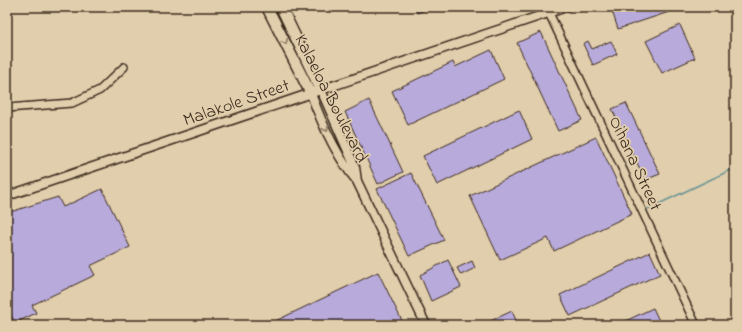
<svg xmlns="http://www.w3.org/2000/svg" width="742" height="332" font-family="'Indie Flower',sans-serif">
	<rect width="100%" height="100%" fill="#e1ceac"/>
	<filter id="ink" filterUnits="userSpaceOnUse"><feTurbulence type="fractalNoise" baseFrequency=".025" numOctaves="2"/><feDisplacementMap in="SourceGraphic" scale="8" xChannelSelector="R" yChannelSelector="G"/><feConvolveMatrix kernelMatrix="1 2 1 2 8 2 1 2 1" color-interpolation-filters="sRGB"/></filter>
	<g filter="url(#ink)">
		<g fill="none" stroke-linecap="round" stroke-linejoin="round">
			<path stroke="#6a9495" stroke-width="1.5" d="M 648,209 L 735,168"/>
		</g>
		<path fill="#b8abdc" stroke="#3b2a1e" d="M 415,7 L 434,7 L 417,13 Z
			M 615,7 L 674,7 L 675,10 L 618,29 L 611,8 Z
			M 680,25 L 695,58 L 662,73 L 646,41 Z
			M 541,32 L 582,120 L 558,131 L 517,43 Z
			M 588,41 L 592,49 L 611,41 L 617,54 L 593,65 L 583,44 Z
			M 491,50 L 504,79 L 408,125 L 392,91 L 453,62 L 455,67 Z
			M 369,100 L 403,172 L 378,184 L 345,112 Z
			M 626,103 L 660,174 L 645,180 L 612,109 Z
			M 519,110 L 532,139 L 437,185 L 423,156 Z
			M 596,137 L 632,214 L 554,251 L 548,238 L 500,260 L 470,196 Z
			M 411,173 L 444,240 L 409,256 L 377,189 Z
			M 102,189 L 130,247 L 90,266 L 95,275 L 32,305 L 36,313 L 15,323 L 7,307 L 7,213 L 58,197 L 63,207 Z
			M 650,252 L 660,274 L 570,316 L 560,295 Z
			M 448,260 L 461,287 L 431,301 L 420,275 Z
			M 472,261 L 475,268 L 461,275 L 457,268 Z
			M 378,272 L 404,325 L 267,325 Z
			M 653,308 L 661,325 L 617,325 Z
			M 512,311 L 518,325 L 482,325 Z
			M 735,321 L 735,325 L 727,325 Z"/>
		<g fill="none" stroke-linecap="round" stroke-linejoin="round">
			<g stroke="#3b2a1e" stroke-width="10">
				<path id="minor" d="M 549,13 L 696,325
					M 7,108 L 72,103 L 100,90 L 124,67"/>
			</g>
			<g stroke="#3b2a1e" stroke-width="11">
				<path id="tertiary" d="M 321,90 L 355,167 L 357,181
					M 311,94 C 322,124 336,156 357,181 L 426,325
					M 7,196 L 566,7"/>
			</g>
			<g stroke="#3b2a1e" stroke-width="13">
				<path id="secondary" d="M 267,7 L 311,94
					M 281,7 L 321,90"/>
			</g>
			<use href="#minor" stroke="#e1ceac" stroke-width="7"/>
			<use href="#tertiary" stroke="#e1ceac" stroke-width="8"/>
			<use href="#secondary" stroke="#e1ceac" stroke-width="10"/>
		</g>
		<defs><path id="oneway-chevron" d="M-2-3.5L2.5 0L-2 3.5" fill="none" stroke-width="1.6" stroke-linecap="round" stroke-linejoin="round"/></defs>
		<g stroke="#8e7c65">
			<use href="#oneway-chevron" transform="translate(285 42) rotate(63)"/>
			<use href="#oneway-chevron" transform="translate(326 129) rotate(63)"/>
		</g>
	</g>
	<g text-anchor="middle" stroke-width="3.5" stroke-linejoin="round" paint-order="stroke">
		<g font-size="18" fill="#3b2a1e" stroke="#e1ceac">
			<text transform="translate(332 98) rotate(63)" y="6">Kalaeloa Boulevard</text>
			<text transform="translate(236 102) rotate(-19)" y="6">Malakole Street</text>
			<text transform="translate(636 163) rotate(65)" y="6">Oihana Street</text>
		</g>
	</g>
	<rect width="742" height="332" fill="none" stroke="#e1ceac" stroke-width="24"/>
	<rect x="12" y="12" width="718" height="308" fill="none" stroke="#3b2a1e" stroke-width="1.5" filter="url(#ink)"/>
</svg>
